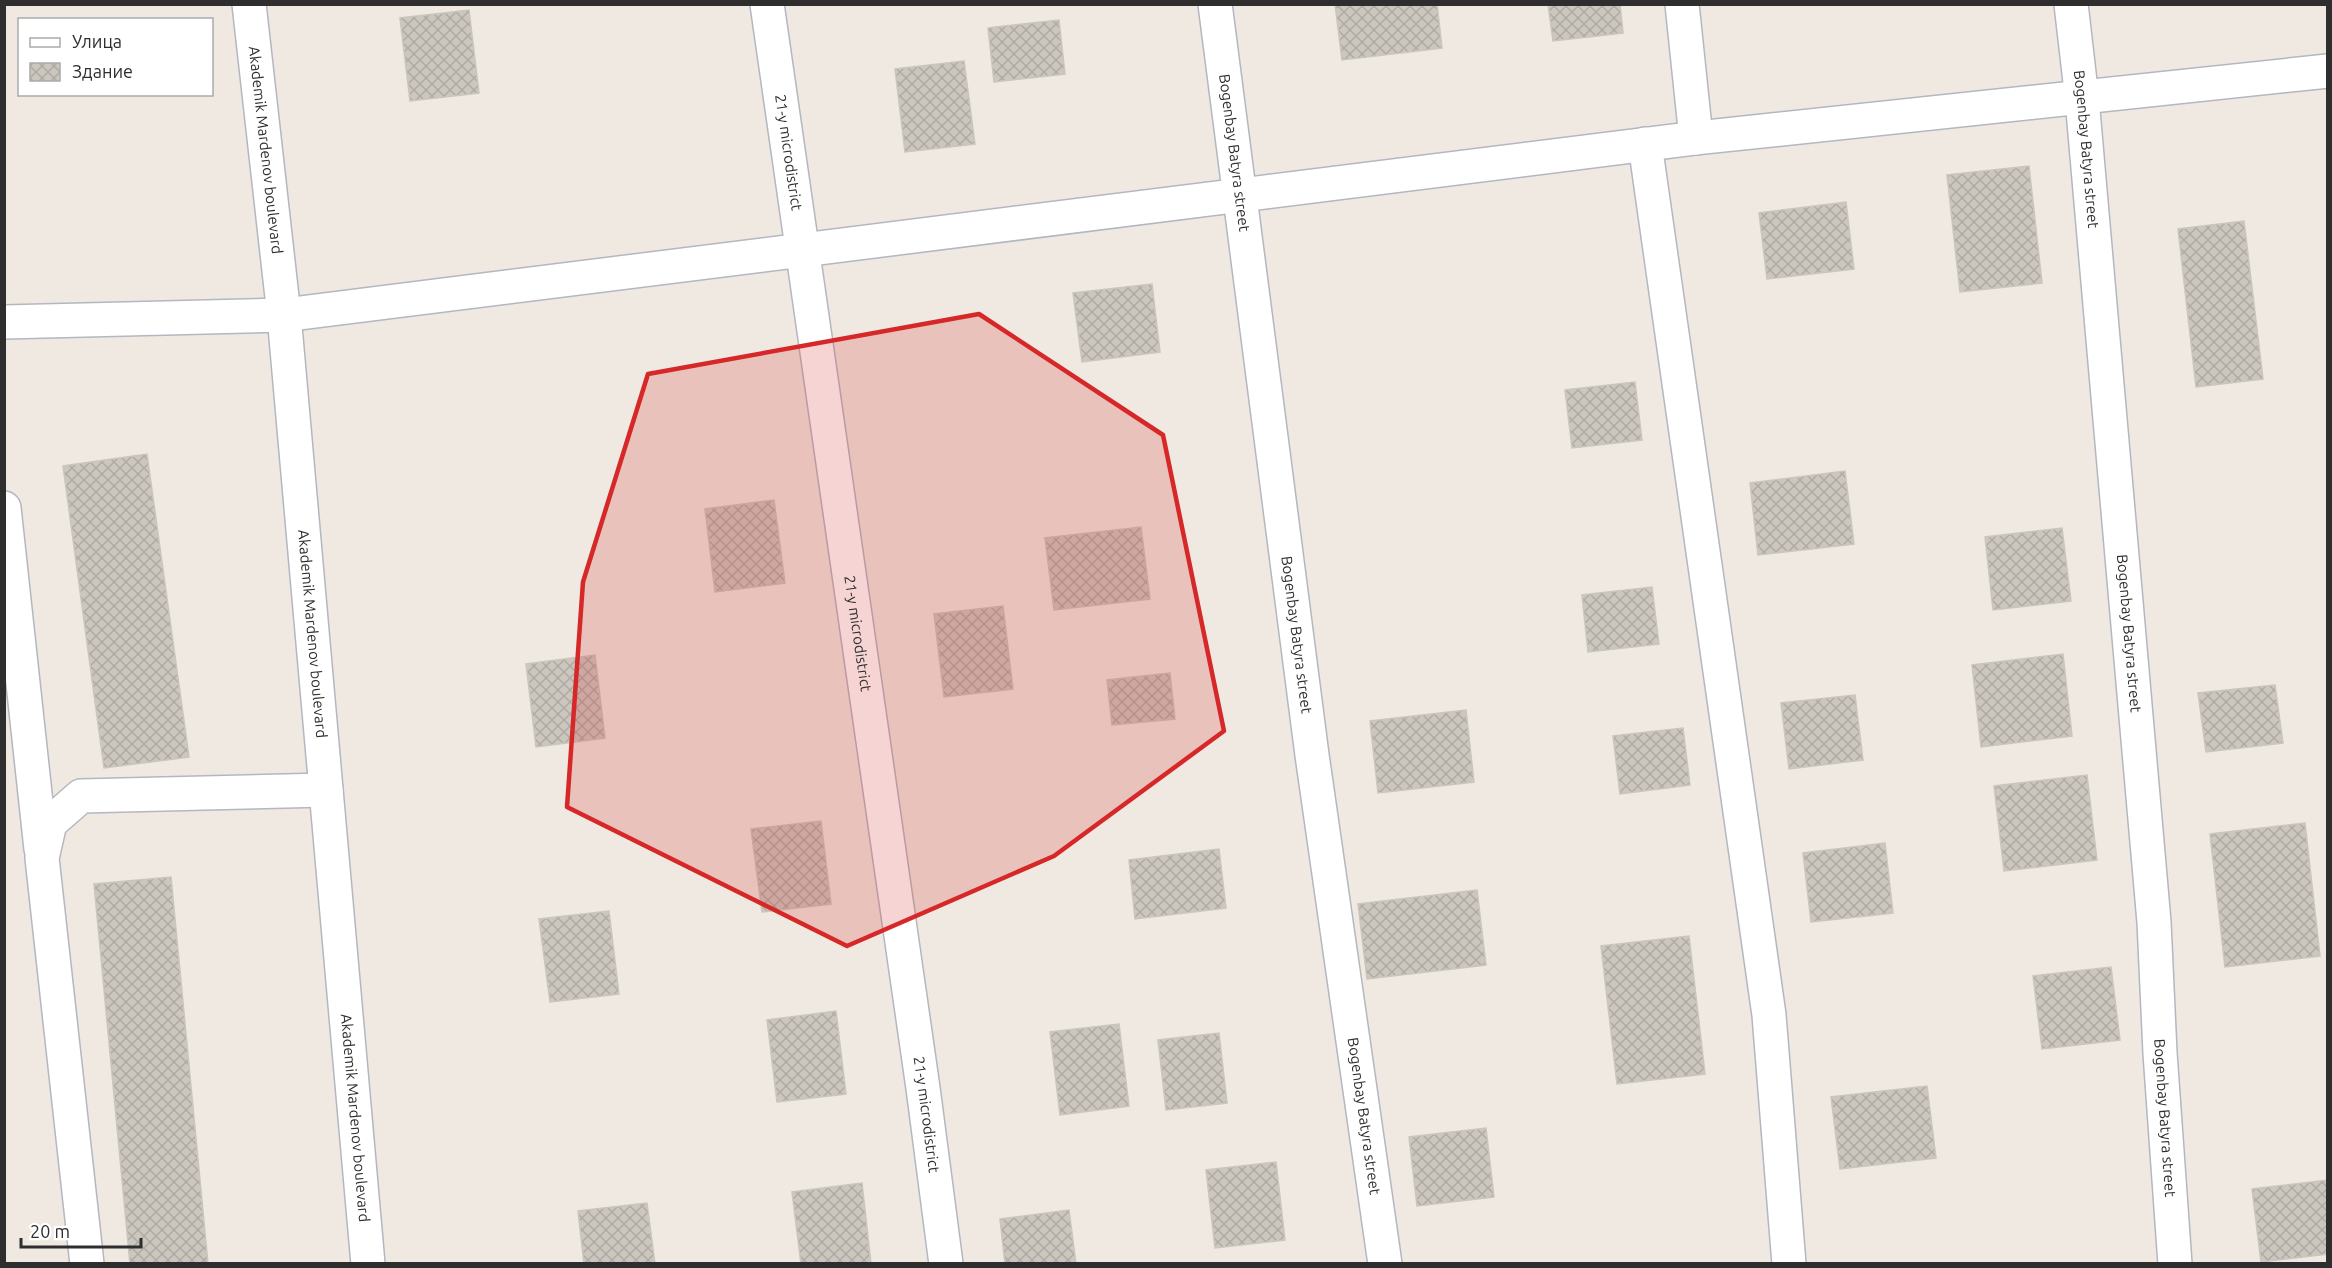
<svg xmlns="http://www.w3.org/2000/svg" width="2332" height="1268" font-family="Ubuntu,sans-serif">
	<defs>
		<pattern id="building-cross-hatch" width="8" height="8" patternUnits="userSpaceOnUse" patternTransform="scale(1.5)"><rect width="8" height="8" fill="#cbc7bf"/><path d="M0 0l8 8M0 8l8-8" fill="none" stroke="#afaba4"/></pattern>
	</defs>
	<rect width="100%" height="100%" fill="#efe9e1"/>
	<path fill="url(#building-cross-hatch)" stroke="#cbc5ba" stroke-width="1.5" d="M 1335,4 L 1437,4 L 1442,48 L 1342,60 Z
		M 1548,4 L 1620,4 L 1623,33 L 1553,41 Z
		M 469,10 L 479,93 L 410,101 L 400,18 Z
		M 1059,20 L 1065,74 L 994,82 L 988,28 Z
		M 964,61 L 975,144 L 905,152 L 895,69 Z
		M 2029,166 L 2042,283 L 1960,292 L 1947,175 Z
		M 1846,202 L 1854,269 L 1767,279 L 1759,213 Z
		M 2244,221 L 2263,379 L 2196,387 L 2178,229 Z
		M 1152,284 L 1160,352 L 1082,362 L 1073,293 Z
		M 1635,382 L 1642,440 L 1572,448 L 1565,390 Z
		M 147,454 L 189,757 L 104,768 L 63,466 Z
		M 1845,471 L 1854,544 L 1758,555 L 1750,483 Z
		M 774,500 L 785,583 L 715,592 L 705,509 Z
		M 1141,527 L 1150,599 L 1054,610 L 1045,538 Z
		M 2062,528 L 2071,601 L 1993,610 L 1985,537 Z
		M 1652,587 L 1659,644 L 1588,652 L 1582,595 Z
		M 1003,606 L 1013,689 L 944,697 L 934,614 Z
		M 2063,654 L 2072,736 L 1981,747 L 1972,665 Z
		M 595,655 L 605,738 L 536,747 L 526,664 Z
		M 1170,673 L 1175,719 L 1112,725 L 1107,680 Z
		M 2275,685 L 2283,743 L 2206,752 L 2198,693 Z
		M 1855,695 L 1863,760 L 1789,769 L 1781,703 Z
		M 1466,710 L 1474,782 L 1378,793 L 1370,721 Z
		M 1683,728 L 1690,785 L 1620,794 L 1613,736 Z
		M 2087,775 L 2097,860 L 2004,871 L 1994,786 Z
		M 821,821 L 831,904 L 762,912 L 751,829 Z
		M 2305,823 L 2320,956 L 2225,967 L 2210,834 Z
		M 1885,843 L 1893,913 L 1811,922 L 1803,853 Z
		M 1219,849 L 1226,908 L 1135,919 L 1129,860 Z
		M 171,877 L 208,1264 L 130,1264 L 94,884 Z
		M 1477,890 L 1486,965 L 1367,979 L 1358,904 Z
		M 609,911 L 619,994 L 550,1002 L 539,919 Z
		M 1689,936 L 1705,1074 L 1617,1084 L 1601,946 Z
		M 2111,967 L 2120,1040 L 2042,1049 L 2033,976 Z
		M 836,1011 L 846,1094 L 777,1102 L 767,1020 Z
		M 1119,1024 L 1129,1106 L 1060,1115 L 1050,1032 Z
		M 1219,1033 L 1227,1103 L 1166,1110 L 1158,1040 Z
		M 1927,1086 L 1936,1158 L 1840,1169 L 1831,1097 Z
		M 1486,1128 L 1494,1197 L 1417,1206 L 1409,1137 Z
		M 1276,1162 L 1285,1240 L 1215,1248 L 1206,1170 Z
		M 2328,1180 L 2328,1254 L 2261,1262 L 2252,1189 Z
		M 862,1183 L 871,1264 L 801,1264 L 792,1192 Z
		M 647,1203 L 655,1264 L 584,1264 L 578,1211 Z
		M 1069,1210 L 1076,1264 L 1005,1264 L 1000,1219 Z"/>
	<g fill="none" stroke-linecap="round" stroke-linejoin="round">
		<g stroke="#b4b7c1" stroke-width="36">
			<g id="street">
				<path id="s1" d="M 249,4 L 284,315 L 368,1264"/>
				<path id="s2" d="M 767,4 L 923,1088 L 946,1264"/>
				<path id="s3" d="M 1215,4 L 1312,755 L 1385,1264"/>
				<path d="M 1682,4 L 1696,138"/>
				<path id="s4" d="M 2071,4 L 2082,99 L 2154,922 L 2160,1053 L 2175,1264"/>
				<path d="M 1645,144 L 1769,1015 L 1789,1264"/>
				<path d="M 4,322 L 284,315 L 1696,138 L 2328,71"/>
				<path d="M 4,508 L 41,849"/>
				<path d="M 87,1264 L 42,858 L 50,823 L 81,796 L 326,790"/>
			</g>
		</g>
		<use href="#street" stroke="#fff" stroke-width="33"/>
	</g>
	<path fill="#d62828" fill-opacity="0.2" stroke="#d62828" stroke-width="4.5" stroke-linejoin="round" d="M 979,314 L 1163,435 L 1224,731 L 1054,856 L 847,946 L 567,807 L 583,582 L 648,374 Z"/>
	<g text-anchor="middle" stroke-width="4.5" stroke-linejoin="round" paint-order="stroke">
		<g font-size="15" fill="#2e2e2e" stroke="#fff">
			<text dy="5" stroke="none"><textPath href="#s4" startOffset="146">Bogenbay Batyra street</textPath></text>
			<text dy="5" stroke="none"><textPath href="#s1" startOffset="147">Akademik Mardenov boulevard</textPath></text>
			<text dy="5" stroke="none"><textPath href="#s2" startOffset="150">21-y microdistrict</textPath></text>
			<text dy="5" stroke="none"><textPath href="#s3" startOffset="150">Bogenbay Batyra street</textPath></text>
			<text dy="5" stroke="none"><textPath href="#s1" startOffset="633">Akademik Mardenov boulevard</textPath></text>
			<text dy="5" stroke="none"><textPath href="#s2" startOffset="636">21-y microdistrict</textPath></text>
			<text dy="5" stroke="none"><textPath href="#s4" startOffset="632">Bogenbay Batyra street</textPath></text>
			<text dy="5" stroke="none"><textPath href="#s3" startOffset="636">Bogenbay Batyra street</textPath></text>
			<text dy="5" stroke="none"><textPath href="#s2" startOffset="1122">21-y microdistrict</textPath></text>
			<text dy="5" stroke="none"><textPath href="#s3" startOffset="1122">Bogenbay Batyra street</textPath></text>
			<text dy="5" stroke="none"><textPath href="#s1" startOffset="1119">Akademik Mardenov boulevard</textPath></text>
			<text dy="5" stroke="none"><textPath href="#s4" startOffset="1118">Bogenbay Batyra street</textPath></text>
		</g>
	</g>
	<rect width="2332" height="1268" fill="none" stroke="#2e2e2e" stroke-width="12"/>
	<rect x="18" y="18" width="195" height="78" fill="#ffffff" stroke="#ababab" stroke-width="1.5"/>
	<rect x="30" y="38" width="30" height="9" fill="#ffffff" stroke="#ababab" stroke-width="1.5"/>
	<text x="72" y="48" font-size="18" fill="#2e2e2e">Улица</text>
	<rect x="30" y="63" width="30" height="18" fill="url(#building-cross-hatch)" stroke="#ababab" stroke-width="1.5"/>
	<text x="72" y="78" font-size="18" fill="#2e2e2e">Здание</text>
	<path d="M21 1238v9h120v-9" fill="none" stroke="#2e2e2e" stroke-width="3"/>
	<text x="30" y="1238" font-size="18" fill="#2e2e2e" stroke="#ffffff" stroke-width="4.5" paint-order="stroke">20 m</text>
</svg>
